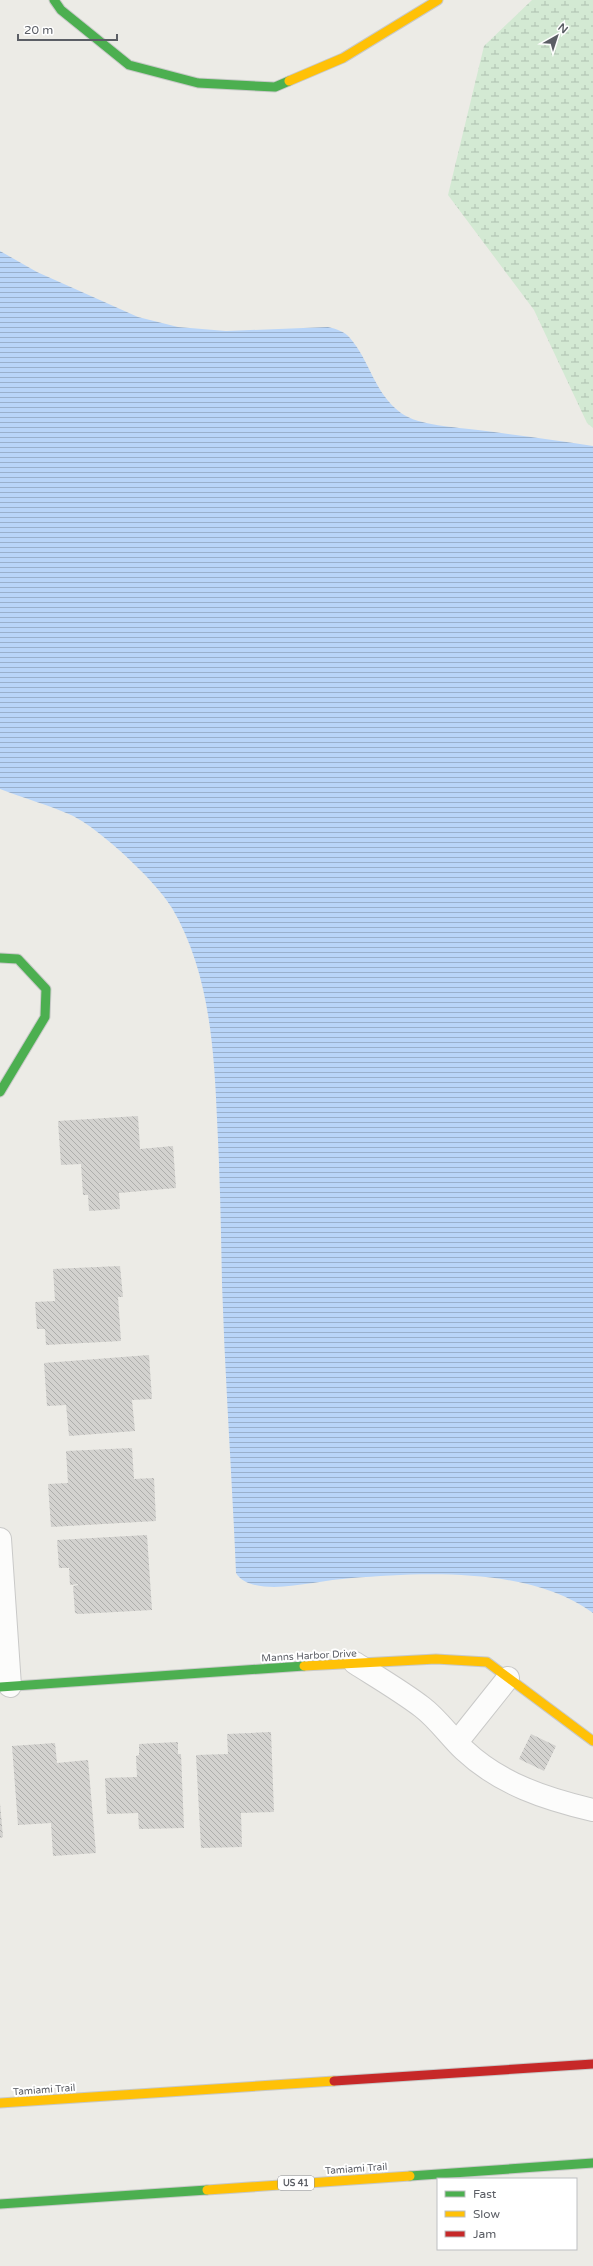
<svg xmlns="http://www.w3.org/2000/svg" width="593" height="2266" font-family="'Varela Round',sans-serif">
	<defs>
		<pattern id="wetland-marsh" width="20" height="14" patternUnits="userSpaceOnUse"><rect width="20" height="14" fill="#d3e9d3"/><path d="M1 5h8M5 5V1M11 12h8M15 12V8" fill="none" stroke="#aec0af"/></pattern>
		<pattern id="water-rules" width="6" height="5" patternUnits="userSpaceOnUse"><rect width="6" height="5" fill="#b9d5f8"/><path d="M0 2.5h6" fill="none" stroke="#99b0cc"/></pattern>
		<pattern id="building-back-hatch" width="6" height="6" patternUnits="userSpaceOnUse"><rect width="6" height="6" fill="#d3d2cf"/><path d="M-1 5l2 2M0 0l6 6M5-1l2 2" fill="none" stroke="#aeaeac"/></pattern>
	</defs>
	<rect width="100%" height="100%" fill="#ecebe6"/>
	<path fill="url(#wetland-marsh)" d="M 532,0 L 593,0 L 593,428 L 587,423 L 534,310 L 448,195 L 484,46 Z"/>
	<path fill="url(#water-rules)" d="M 0,251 L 37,272 L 138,317 L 178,327 L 226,331 L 328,327 C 336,329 344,331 350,338 C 370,361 374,393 401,413 C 419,426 456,427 478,430 C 516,435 555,440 593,446 L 593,1613 C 530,1567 426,1572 352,1578 C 326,1580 300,1586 274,1587 C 261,1587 243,1585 236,1573 C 232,1476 225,1380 222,1284 C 221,1229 220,1174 217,1119 C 214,1047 209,971 172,908 C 156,881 99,828 71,815 C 49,805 23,798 0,789 Z"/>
	<path fill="url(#building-back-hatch)" d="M 138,1116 L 140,1149 L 173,1146 L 176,1188 L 119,1193 L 120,1209 L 89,1211 L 88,1195 L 83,1195 L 81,1164 L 61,1165 L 58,1121 Z
		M 120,1266 L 123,1297 L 118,1297 L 121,1341 L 46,1345 L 45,1329 L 37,1329 L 35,1302 L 55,1301 L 53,1269 Z
		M 149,1355 L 152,1399 L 132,1400 L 135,1431 L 69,1436 L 66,1405 L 47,1406 L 44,1363 Z
		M 132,1448 L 134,1479 L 154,1478 L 156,1521 L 51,1527 L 48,1484 L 68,1483 L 66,1451 Z
		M 147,1535 L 152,1610 L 79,1614 L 75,1613 L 73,1586 L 78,1585 L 78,1584 L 70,1585 L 69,1568 L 59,1568 L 57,1540 Z
		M 271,1732 L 274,1812 L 241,1813 L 242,1847 L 201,1848 L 196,1755 L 228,1754 L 227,1734 Z
		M 531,1734 L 556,1746 L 544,1771 L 519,1759 Z
		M 178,1742 L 178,1754 L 181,1754 L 184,1828 L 139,1829 L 138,1813 L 107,1814 L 105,1778 L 137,1777 L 136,1756 L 139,1755 L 139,1744 Z
		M 55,1743 L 57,1763 L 88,1760 L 96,1853 L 53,1856 L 51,1823 L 18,1825 L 12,1746 Z
		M 0,1803 L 3,1837 L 0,1838 Z"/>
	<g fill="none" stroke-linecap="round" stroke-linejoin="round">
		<g stroke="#c9c9c8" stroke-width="24">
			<path id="street" d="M 0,1539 L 10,1686
				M 355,1663 C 377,1677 401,1691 422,1707 C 438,1719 450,1737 464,1750 C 500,1784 546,1799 593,1810
				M 457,1742 L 508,1678"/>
		</g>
		<g stroke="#c8c9c8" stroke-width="11">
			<path id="fast" d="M 54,0 L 61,10 L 129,65 L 198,83 L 275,87 L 289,81
				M 0,958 L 18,959 L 46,989 L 45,1017 L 0,1092
				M 0,1687 L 304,1666
				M 410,2176 L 593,2163
				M 0,2204 L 207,2190"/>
		</g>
		<g stroke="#c8c9c8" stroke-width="11">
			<path id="slow" d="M 289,81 L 343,58 L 438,0
				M 304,1666 L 436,1659 L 487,1662 L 593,1741
				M 0,2103 L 334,2081
				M 207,2190 L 410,2176"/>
		</g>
		<g stroke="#c8c9c8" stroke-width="11">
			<path id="jam" d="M 334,2081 L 593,2064"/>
		</g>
		<use href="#street" stroke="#fcfcfb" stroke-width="22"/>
		<use href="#fast" stroke="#4caf50" stroke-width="9"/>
		<use href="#slow" stroke="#ffc107" stroke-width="9"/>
		<use href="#jam" stroke="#c62828" stroke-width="9"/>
	</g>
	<g text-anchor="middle" stroke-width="4" stroke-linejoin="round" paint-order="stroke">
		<rect fill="#fff" stroke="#8c8e93" stroke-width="1" x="278" y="2176" width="36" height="14" rx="3"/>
		<g font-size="9" font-weight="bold" fill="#5b5e65">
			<text x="296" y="2186">US 41</text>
		</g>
		<g font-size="10" fill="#5b5e65" stroke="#fff">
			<text transform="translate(309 1655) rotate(-3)" y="4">Manns Harbor Drive</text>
			<text transform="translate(44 2089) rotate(-4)" y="4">Tamiami Trail</text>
			<text transform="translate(356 2168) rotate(-4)" y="4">Tamiami Trail</text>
		</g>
	</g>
	<rect x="437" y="2178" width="140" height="72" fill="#ffffff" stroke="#bdbfc1"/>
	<rect x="445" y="2191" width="20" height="6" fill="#4caf50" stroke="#bdbfc1"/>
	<text x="473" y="2198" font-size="12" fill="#5b5e65">Fast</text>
	<rect x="445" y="2211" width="20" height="6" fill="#ffc107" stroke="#bdbfc1"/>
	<text x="473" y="2218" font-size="12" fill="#5b5e65">Slow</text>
	<rect x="445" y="2231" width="20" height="6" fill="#c62828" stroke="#bdbfc1"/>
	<text x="473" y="2238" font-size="12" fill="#5b5e65">Jam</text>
	<g transform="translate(557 36) rotate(39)" stroke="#ffffff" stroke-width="3" paint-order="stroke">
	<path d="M0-3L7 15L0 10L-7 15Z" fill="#5b5e65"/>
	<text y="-6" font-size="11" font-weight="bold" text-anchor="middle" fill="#5b5e65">N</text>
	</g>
	<path d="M18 34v6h99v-6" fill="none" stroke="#5b5e65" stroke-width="2"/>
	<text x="24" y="34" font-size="12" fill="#5b5e65" stroke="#ffffff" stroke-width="3" paint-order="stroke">20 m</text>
</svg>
